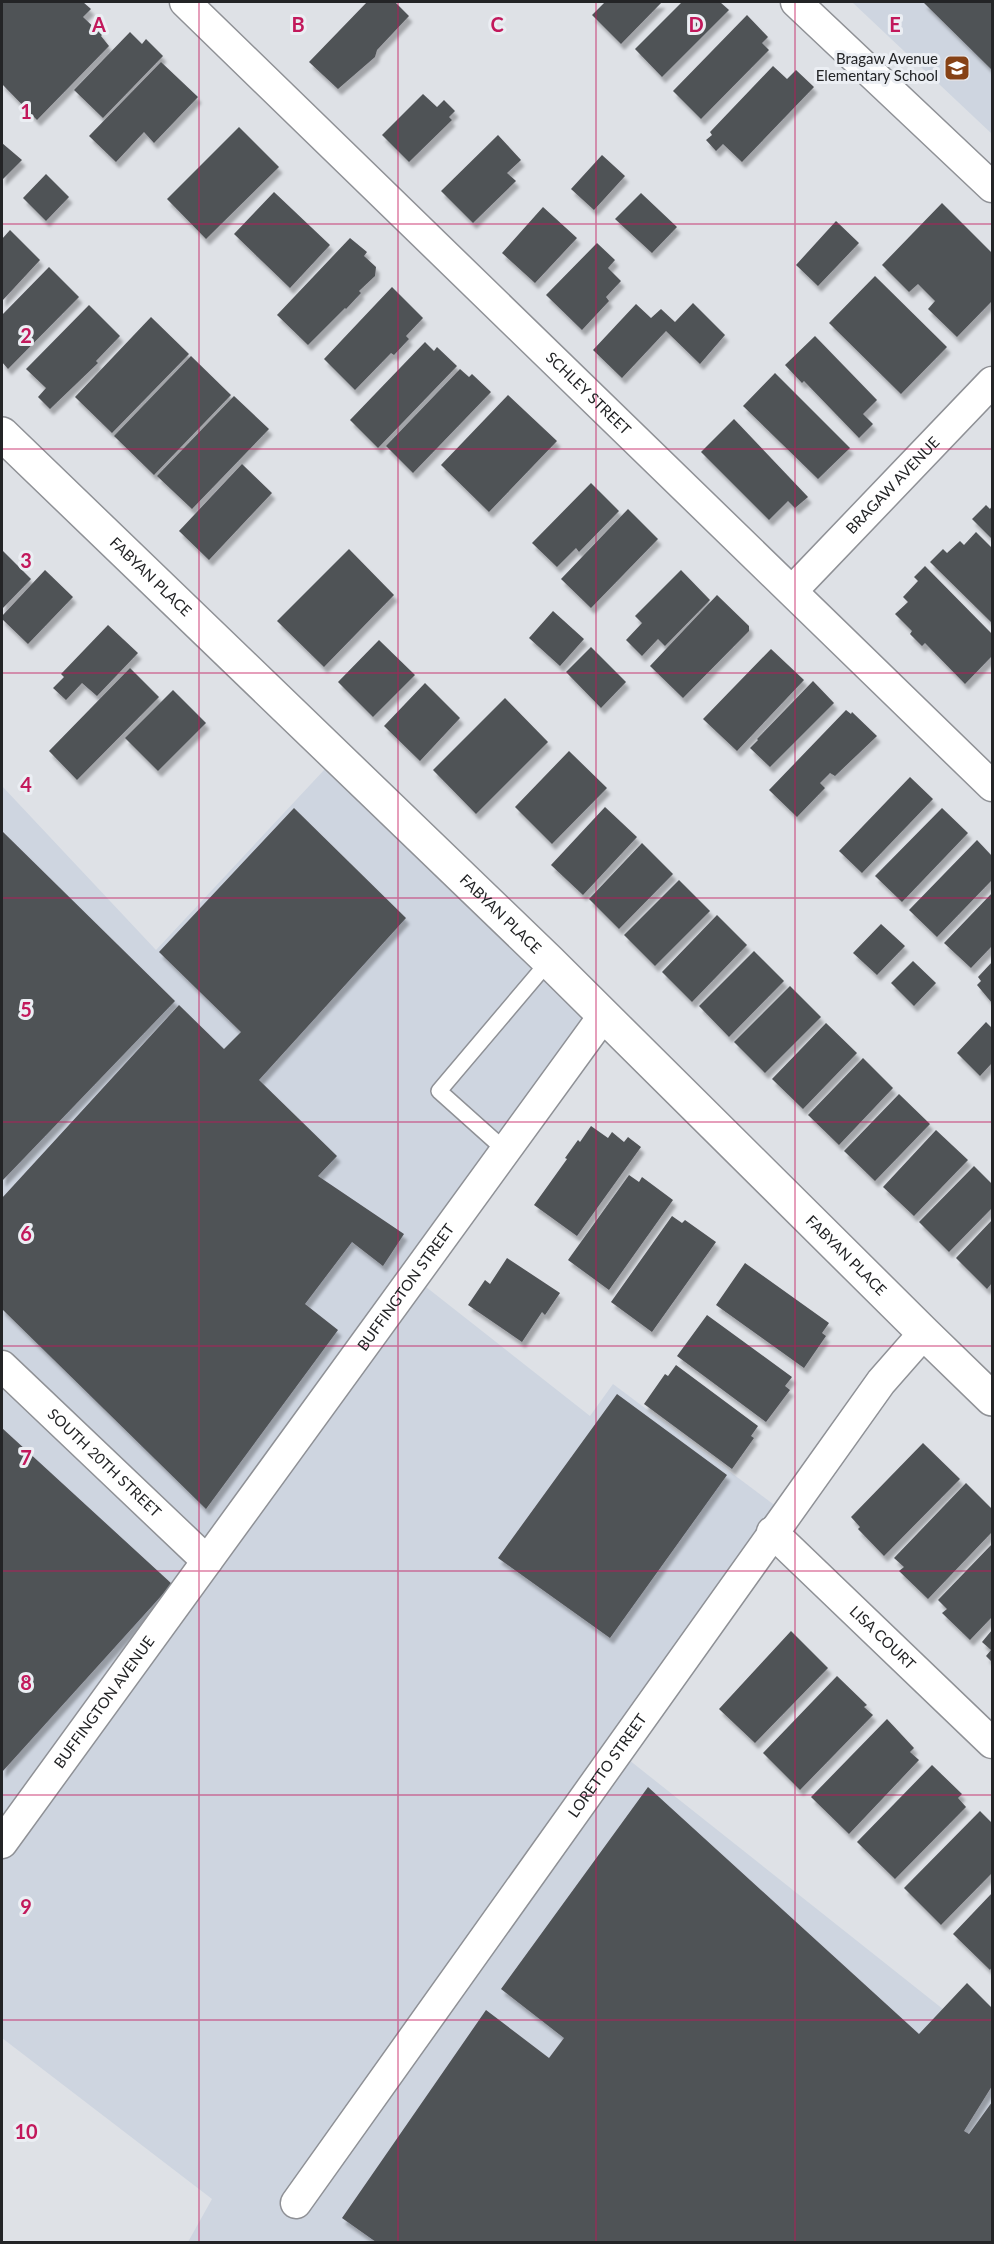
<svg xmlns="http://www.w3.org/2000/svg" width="994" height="2244" font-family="Lato,sans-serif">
	<defs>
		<filter id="shadow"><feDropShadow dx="3.5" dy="6" stdDeviation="1.5" flood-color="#0004"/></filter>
	</defs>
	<rect width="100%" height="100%" fill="#dee1e6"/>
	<path fill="#ced5e0" d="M 852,2 L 992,2 L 992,134 Z
		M 339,754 L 604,1031 L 421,1283 L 590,1416 L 613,1384 L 781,1510 L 619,1752 L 992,2048 L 992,2242 L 188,2242 L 212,2199 L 2,2038 L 2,786 L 156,950 Z"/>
	<path fill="#505256" filter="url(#shadow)" d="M 2,2 L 83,2 L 91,9 L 83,17 L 102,35 L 101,36 L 109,46 L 37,120 L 2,84 Z
		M 367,2 L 395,2 L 409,16 L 377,50 L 375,57 L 338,89 L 309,62 Z
		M 605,2 L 662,2 L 621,44 L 592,15 Z
		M 682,2 L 720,2 L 729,10 L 662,77 L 635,49 Z
		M 923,2 L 992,2 L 992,70 Z
		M 747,15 L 768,37 L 762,43 L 769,50 L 701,119 L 673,91 Z
		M 130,32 L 142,44 L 146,39 L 163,56 L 103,118 L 74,90 Z
		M 161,62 L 198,97 L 154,143 L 144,132 L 116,162 L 89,136 Z
		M 773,66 L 787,79 L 796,70 L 814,87 L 742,162 L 723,144 L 716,151 L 706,140 L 712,135 L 710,132 Z
		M 423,94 L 437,107 L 444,100 L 455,111 L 449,117 L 452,120 L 409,162 L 382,135 Z
		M 239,127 L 279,167 L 206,239 L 167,199 Z
		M 498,135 L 521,160 L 507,173 L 516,181 L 473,223 L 441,191 Z
		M 2,143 L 22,160 L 2,180 Z
		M 602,155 L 625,176 L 594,210 L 571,189 Z
		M 46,174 L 69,197 L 46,221 L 23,198 Z
		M 274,192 L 330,245 L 290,288 L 234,234 Z
		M 641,193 L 677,227 L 652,253 L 615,219 Z
		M 942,203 L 992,253 L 992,301 L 957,337 L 928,309 L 935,301 L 918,284 L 909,292 L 882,265 Z
		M 543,207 L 577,238 L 535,283 L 502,253 Z
		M 836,221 L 859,243 L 818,286 L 796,265 Z
		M 10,230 L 40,260 L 2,301 L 2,239 Z
		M 350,238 L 367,252 L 364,256 L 376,267 L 375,276 L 359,291 L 361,293 L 346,309 L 345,308 L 308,345 L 277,315 Z
		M 597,243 L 615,260 L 608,268 L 621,281 L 606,297 L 609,301 L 582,330 L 546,295 Z
		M 49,267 L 79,297 L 8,369 L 2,362 L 2,315 Z
		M 875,276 L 947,347 L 901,394 L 829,323 Z
		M 392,287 L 423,318 L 406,336 L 409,339 L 394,355 L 391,353 L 355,390 L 324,359 Z
		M 693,303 L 725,335 L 700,364 L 666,331 L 622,378 L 593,350 L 636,304 L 651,318 L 661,309 L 675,322 Z
		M 89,305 L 120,336 L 96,361 L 98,363 L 50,409 L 38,397 L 46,388 L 26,369 Z
		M 151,317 L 189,354 L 112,433 L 75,397 Z
		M 815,336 L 877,400 L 863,414 L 873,424 L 859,438 L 804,381 L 802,383 L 785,365 Z
		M 425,342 L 434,351 L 437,347 L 457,366 L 378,448 L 350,420 Z
		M 191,356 L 231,395 L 154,475 L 114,436 Z
		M 460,369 L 469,377 L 472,374 L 491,392 L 413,473 L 386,446 Z
		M 775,373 L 850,448 L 818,479 L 743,406 Z
		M 508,395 L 557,441 L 489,512 L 441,465 Z
		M 234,396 L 269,429 L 192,509 L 157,476 Z
		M 734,419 L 808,497 L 795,508 L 788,501 L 769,520 L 701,452 Z
		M 242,464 L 272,493 L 209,560 L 179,531 Z
		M 591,483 L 619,511 L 579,552 L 576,548 L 557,567 L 532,543 Z
		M 986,505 L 990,509 L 992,506 L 992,539 L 972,519 Z
		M 628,509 L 658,539 L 591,608 L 561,579 Z
		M 976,532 L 992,548 L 992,623 L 930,562 L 943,549 L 947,553 L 960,541 L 964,545 Z
		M 349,549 L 394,595 L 324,667 L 277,621 Z
		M 2,550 L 31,579 L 2,609 Z
		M 925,566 L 992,634 L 992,656 L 965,684 L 925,643 L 922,646 L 910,634 L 912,631 L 895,614 L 908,602 L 903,597 L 918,581 L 914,577 Z
		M 45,570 L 73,597 L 28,644 L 2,619 L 2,616 Z
		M 681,570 L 710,600 L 665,646 L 658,639 L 642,656 L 626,640 L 642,623 L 635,616 Z
		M 717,595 L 749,626 L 749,631 L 683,698 L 650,666 Z
		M 553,611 L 584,639 L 560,666 L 529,638 Z
		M 108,625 L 138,653 L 97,696 L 82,683 L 66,700 L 53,688 L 64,677 L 61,674 Z
		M 379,640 L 415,675 L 373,717 L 338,682 Z
		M 591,647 L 626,682 L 601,708 L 566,672 Z
		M 771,649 L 804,680 L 737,751 L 703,719 Z
		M 130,668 L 159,697 L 77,780 L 49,751 Z
		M 813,681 L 834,703 L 770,767 L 750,748 L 758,740 L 757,739 Z
		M 425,683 L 460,718 L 420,761 L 384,726 Z
		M 173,690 L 206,723 L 158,771 L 125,738 Z
		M 505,698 L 548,742 L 476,814 L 433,770 Z
		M 846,710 L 851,714 L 852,712 L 877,736 L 835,776 L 830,773 L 820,783 L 825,788 L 797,817 L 769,790 Z
		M 569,751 L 607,788 L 552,844 L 515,807 Z
		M 910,777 L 933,799 L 862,873 L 839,851 Z
		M 605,807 L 637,837 L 583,895 L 551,865 Z
		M 294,808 L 406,918 L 259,1080 L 337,1156 L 318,1176 L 404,1234 L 383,1266 L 352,1242 L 305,1304 L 338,1330 L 206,1509 L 2,1309 L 2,1198 L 179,1005 L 224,1049 L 241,1032 L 159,952 Z
		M 942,808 L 968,833 L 902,902 L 875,876 Z
		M 2,831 L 175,1001 L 2,1181 Z
		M 977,840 L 992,856 L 992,880 L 937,937 L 909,910 Z
		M 642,843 L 673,874 L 619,929 L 589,899 Z
		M 679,880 L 710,911 L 655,966 L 624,935 Z
		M 992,893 L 992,946 L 971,968 L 944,943 Z
		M 717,915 L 747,945 L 692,1002 L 662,972 Z
		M 881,924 L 905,946 L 877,975 L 853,953 Z
		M 754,951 L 784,981 L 729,1037 L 699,1006 Z
		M 913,961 L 936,983 L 914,1006 L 891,983 Z
		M 992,962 L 992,1003 L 977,985 L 981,981 L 978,977 Z
		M 790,986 L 821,1017 L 765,1073 L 734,1042 Z
		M 986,1022 L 992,1028 L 992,1063 L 980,1076 L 957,1053 Z
		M 826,1023 L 857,1053 L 803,1109 L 772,1079 Z
		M 863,1058 L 893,1088 L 839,1145 L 808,1115 Z
		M 899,1094 L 930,1124 L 875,1181 L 844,1151 Z
		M 591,1126 L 608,1138 L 612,1132 L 624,1142 L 628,1137 L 641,1147 L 577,1236 L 534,1205 L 567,1159 L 565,1158 L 578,1140 L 580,1142 Z
		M 936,1130 L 968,1160 L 914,1216 L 883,1187 Z
		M 974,1166 L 992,1184 L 992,1208 L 949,1252 L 919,1222 Z
		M 629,1175 L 639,1182 L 642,1177 L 673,1200 L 609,1290 L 568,1260 Z
		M 672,1216 L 682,1223 L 685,1220 L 716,1242 L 652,1332 L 611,1302 Z
		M 992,1220 L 992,1283 L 987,1289 L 956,1258 Z
		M 507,1258 L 560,1293 L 545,1315 L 542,1312 L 522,1342 L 468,1305 L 485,1280 L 490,1284 Z
		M 745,1263 L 829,1323 L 822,1333 L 826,1336 L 804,1368 L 716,1305 Z
		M 707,1315 L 792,1377 L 785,1386 L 790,1390 L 766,1422 L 677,1356 Z
		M 676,1365 L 758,1426 L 751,1436 L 754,1438 L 732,1469 L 644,1404 L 665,1374 L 668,1376 Z
		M 617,1394 L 727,1475 L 610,1638 L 498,1558 Z
		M 2,1428 L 172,1584 L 2,1772 Z
		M 923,1443 L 960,1479 L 884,1556 L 858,1529 L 860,1527 L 851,1517 Z
		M 966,1483 L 992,1509 L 992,1532 L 928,1599 L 899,1571 L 904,1567 L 894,1558 Z
		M 992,1544 L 992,1617 L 970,1640 L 942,1613 L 947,1609 L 938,1600 Z
		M 992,1630 L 992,1662 L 986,1656 L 991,1650 L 982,1642 Z
		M 791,1631 L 828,1668 L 755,1743 L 719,1709 Z
		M 837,1676 L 867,1705 L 864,1707 L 873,1715 L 800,1790 L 763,1753 Z
		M 887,1719 L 914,1748 L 910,1752 L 919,1760 L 849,1834 L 811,1797 Z
		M 932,1765 L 962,1794 L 958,1798 L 966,1807 L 895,1879 L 857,1842 Z
		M 648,1787 L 919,2034 L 967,1983 L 992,2008 L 992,2086 L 964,2131 L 969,2134 L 992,2102 L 992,2242 L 376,2242 L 342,2218 L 486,2010 L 549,2058 L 564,2038 L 501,1989 Z
		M 980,1811 L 992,1823 L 992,1873 L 941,1925 L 904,1888 Z
		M 992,1893 L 992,1967 L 990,1970 L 953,1934 Z"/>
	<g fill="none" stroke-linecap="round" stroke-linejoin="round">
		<g stroke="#8f9196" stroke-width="18">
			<path id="service" d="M 506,1151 L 439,1091 L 549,961"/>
		</g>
		<g stroke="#8f9196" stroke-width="33">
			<g id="minor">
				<path id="s1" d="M 185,2 L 992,786"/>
				<path d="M 796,2 L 992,187"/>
				<path id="s2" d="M 792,591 L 992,382"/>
				<path id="s3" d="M 2,1366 L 207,1561"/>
				<path id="s4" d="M 772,1532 L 992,1743"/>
				<path id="s5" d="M 2,1843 L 604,1015"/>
				<path id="s6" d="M 296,2203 L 881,1382 L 924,1333"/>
			</g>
		</g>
		<g stroke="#8f9196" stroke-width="36">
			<g id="tertiary">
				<path id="s7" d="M 2,434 L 549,961 L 924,1333 L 992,1399"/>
			</g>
		</g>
		<use href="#service" stroke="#fff" stroke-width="15"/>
		<use href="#minor" stroke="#fff" stroke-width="30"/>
		<use href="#tertiary" stroke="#fff" stroke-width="33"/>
	</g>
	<path fill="none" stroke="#c2185b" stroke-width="1.5" stroke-opacity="0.55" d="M 199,2 L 199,2242M 398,2 L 398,2242M 596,2 L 596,2242M 795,2 L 795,2242M 2,224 L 992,224M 2,449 L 992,449M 2,673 L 992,673M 2,898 L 992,898M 2,1122 L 992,1122M 2,1346 L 992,1346M 2,1571 L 992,1571M 2,1795 L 992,1795M 2,2020 L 992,2020"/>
	<defs>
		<g id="school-square" transform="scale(1.35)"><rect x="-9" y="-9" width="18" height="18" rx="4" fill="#864216" stroke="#ebeef3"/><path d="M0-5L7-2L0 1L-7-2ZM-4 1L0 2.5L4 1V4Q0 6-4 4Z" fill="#fff"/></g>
	</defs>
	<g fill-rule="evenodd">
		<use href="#school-square" x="957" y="68"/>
	</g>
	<g text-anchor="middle" stroke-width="6" stroke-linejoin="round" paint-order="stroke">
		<g font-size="15" fill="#232426" stroke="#ebeef3" text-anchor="end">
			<text x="938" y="64">Bragaw Avenue<tspan x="938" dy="17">Elementary School</tspan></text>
		</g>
		<g font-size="15" fill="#232426" stroke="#ebeef3">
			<text dy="5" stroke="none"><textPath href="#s1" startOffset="562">SCHLEY STREET</textPath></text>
			<text dy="5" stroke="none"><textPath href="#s2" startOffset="146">BRAGAW AVENUE</textPath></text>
			<text dy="5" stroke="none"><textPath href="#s7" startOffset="206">FABYAN PLACE</textPath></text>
			<text dy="5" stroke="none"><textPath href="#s7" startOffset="692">FABYAN PLACE</textPath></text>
			<text dy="5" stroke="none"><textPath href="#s7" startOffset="1178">FABYAN PLACE</textPath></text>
			<text dy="5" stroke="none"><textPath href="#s5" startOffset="687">BUFFINGTON STREET</textPath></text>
			<text dy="5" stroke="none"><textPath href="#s3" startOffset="141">SOUTH 20TH STREET</textPath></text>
			<text dy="5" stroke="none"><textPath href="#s4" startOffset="153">LISA COURT</textPath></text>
			<text dy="5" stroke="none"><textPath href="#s5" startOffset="174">BUFFINGTON AVENUE</textPath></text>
			<text dy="5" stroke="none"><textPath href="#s6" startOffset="537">LORETTO STREET</textPath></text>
		</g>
	</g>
	<g font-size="20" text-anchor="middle" font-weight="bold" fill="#c2185b" stroke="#ebeef3" stroke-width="6" stroke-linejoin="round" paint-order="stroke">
		<text x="99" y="32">A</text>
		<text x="298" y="32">B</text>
		<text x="497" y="32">C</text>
		<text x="696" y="32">D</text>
		<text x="895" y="32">E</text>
		<text x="26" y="119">1</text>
		<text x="26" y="343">2</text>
		<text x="26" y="568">3</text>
		<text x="26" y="792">4</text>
		<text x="26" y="1017">5</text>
		<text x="26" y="1241">6</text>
		<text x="26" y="1465">7</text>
		<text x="26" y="1690">8</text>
		<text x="26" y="1914">9</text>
		<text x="26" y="2139">10</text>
	</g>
	<rect width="994" height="2244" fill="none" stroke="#232426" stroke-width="6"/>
</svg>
